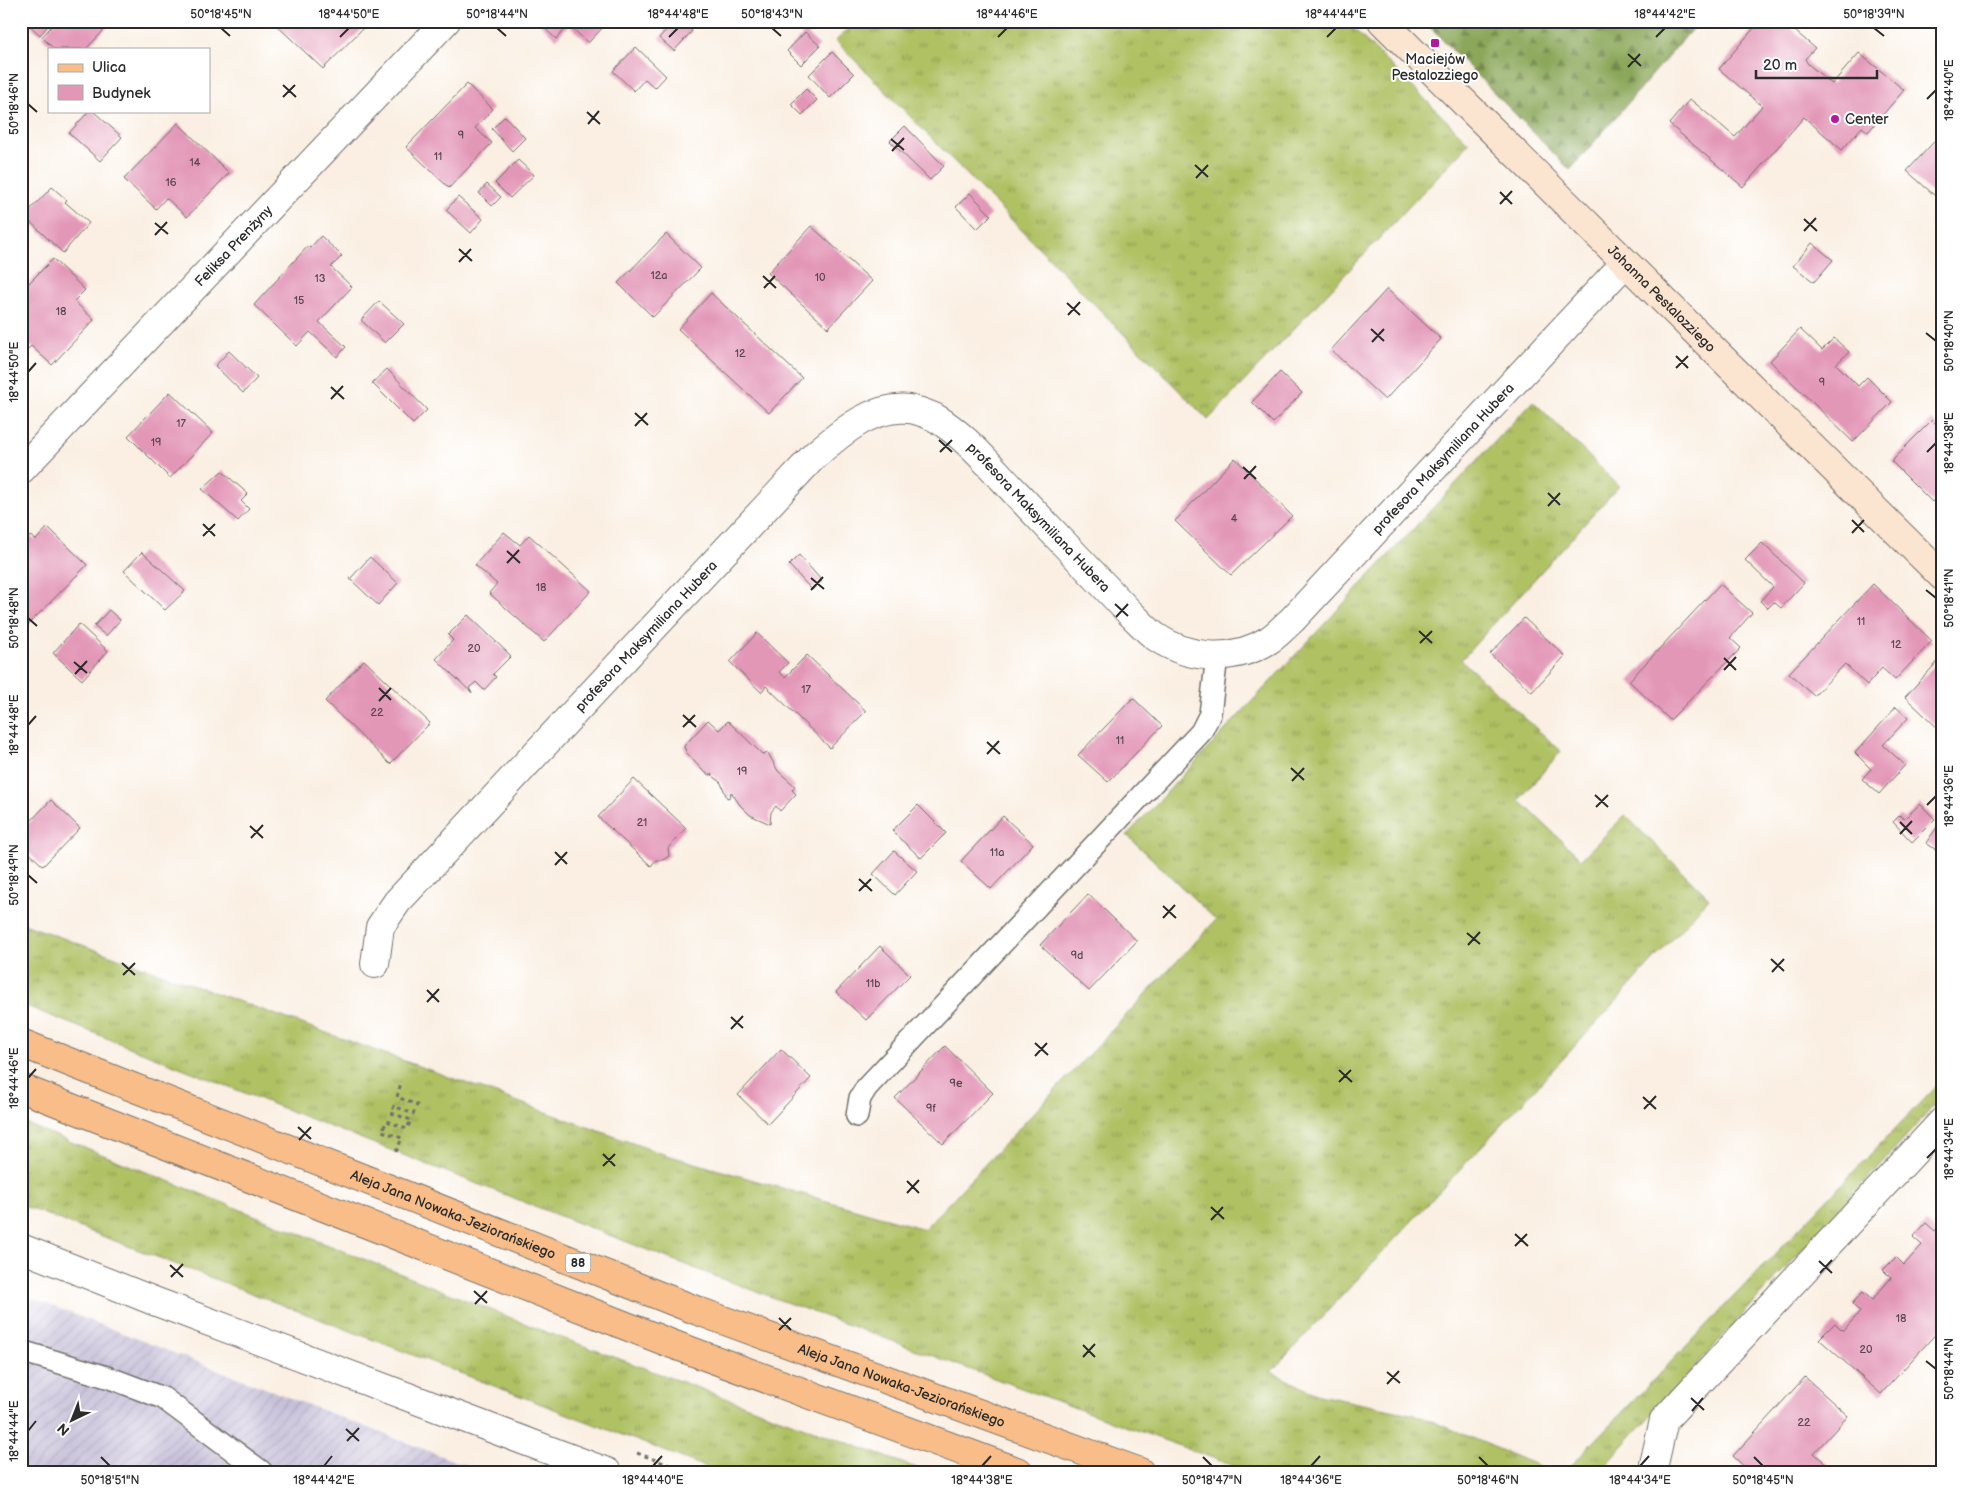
<svg xmlns="http://www.w3.org/2000/svg" width="1963" height="1493" font-family="'Balsamiq Sans',sans-serif">
	<defs>
		<pattern id="industrial-furrows" width="10" height="10" patternUnits="userSpaceOnUse" patternTransform="scale(1.25)"><rect width="10" height="10" fill="#c7c0d9"/><path d="M-1 1l2-2M0 10L10 0M9 11l2-2" fill="none" stroke="#aba5ba"/></pattern>
		<pattern id="grass-tufts" width="24" height="20" patternUnits="userSpaceOnUse" patternTransform="scale(1.25)"><rect width="24" height="20" fill="#afc164"/><path d="M3 7l-1-3M5 7V3M7 7l1-3M15 17l-1-3M17 17v-4M19 17l1-3" fill="none" stroke="#8f9d53"/></pattern>
		<pattern id="forest-firs" width="22" height="20" patternUnits="userSpaceOnUse" patternTransform="scale(1.25)"><rect width="22" height="20" fill="#8ba75a"/><path d="M5 1l3.5 6h-7zM16 11l3.5 6h-7z" fill="#72884b"/></pattern>
	</defs>
	<rect width="100%" height="100%" fill="#fff"/>
	<filter id="ink" filterUnits="userSpaceOnUse"><feTurbulence type="fractalNoise" baseFrequency=".02" numOctaves="2"/><feDisplacementMap in="SourceGraphic" scale="10" xChannelSelector="R" yChannelSelector="G"/><feConvolveMatrix kernelMatrix="1 2 1 2 8 2 1 2 1" color-interpolation-filters="sRGB"/></filter>
	<filter id="wash" filterUnits="userSpaceOnUse"><feTurbulence type="fractalNoise" baseFrequency=".0096" numOctaves="4" result="noise"/><feDisplacementMap in="SourceGraphic" scale="20" xChannelSelector="R" yChannelSelector="G"/><feGaussianBlur stdDeviation="1.12" result="paint"/><feColorMatrix in="noise" values="0 0 0 0 0 0 0 0 0 0 0 0 0 0 0 0 0 1.4 0 .05"/><feComposite in="paint" operator="in"/></filter>
	<g filter="url(#wash)">
		<rect width="100%" height="100%" fill="#faefe2"/>
		<path fill="url(#industrial-furrows)" d="M 21,1294 L 483,1472 L 21,1472 Z"/>
		<path fill="url(#grass-tufts)" stroke="#6d7648" d="M 855,21 L 1346,21 L 1469,143 L 1208,420 L 836,41 Z
			M 1533,401 L 1619,486 L 1461,660 L 1561,751 L 1519,800 L 1581,859 L 1625,815 L 1709,898 L 1603,1016 L 1271,1372 L 1319,1395 L 1420,1416 L 1553,1472 L 1251,1472 L 717,1277 L 295,1113 L 21,1004 L 21,923 L 660,1153 L 924,1229 L 1216,920 L 1127,835 Z
			M 1942,1080 L 1942,1097 L 1599,1472 L 1565,1472 Z
			M 21,1122 L 546,1332 L 927,1472 L 719,1472 L 21,1205 Z"/>
		<path fill="url(#forest-firs)" stroke="#5b6942" d="M 1424,21 L 1699,21 L 1570,170 Z"/>
		<g id="blocks">
			<path fill="#e397b7" d="M 25,21 L 52,21 L 40,35 Z
				M 56,21 L 103,21 L 108,26 L 86,49 L 54,49 L 42,37 Z
				M 272,21 L 362,21 L 366,25 L 323,69 Z
				M 537,21 L 609,21 L 588,43 L 569,25 L 556,39 Z
				M 674,21 L 681,21 L 692,31 L 674,51 L 659,38 Z
				M 1760,21 L 1783,21 L 1815,48 L 1805,59 L 1808,64 L 1832,84 L 1859,53 L 1904,90 L 1868,132 L 1862,127 L 1842,150 L 1804,117 L 1743,187 L 1669,124 L 1690,99 L 1735,137 L 1762,106 L 1719,69 Z
				M 805,32 L 820,46 L 801,65 L 787,51 Z
				M 636,47 L 666,76 L 655,88 L 645,79 L 634,91 L 613,71 Z
				M 832,52 L 854,74 L 830,98 L 809,75 Z
				M 467,84 L 493,109 L 475,128 L 492,143 L 449,188 L 406,147 Z
				M 806,89 L 817,100 L 802,115 L 791,104 Z
				M 89,111 L 93,111 L 122,137 L 100,161 L 69,133 Z
				M 505,116 L 525,138 L 512,151 L 492,129 Z
				M 178,123 L 229,173 L 187,217 L 166,198 L 156,209 L 124,179 Z
				M 905,126 L 944,166 L 930,180 L 890,141 Z
				M 1942,133 L 1942,202 L 1907,171 Z
				M 518,160 L 534,175 L 510,198 L 495,183 Z
				M 487,184 L 501,197 L 492,206 L 479,193 Z
				M 52,187 L 67,200 L 65,202 L 89,223 L 63,253 L 24,216 Z
				M 970,193 L 991,215 L 977,229 L 956,207 Z
				M 458,197 L 483,219 L 471,233 L 446,210 Z
				M 811,226 L 872,281 L 828,328 L 768,273 Z
				M 666,234 L 701,268 L 653,317 L 618,283 Z
				M 321,236 L 342,256 L 331,267 L 352,287 L 319,322 L 346,347 L 337,357 L 310,332 L 297,346 L 254,305 L 308,246 L 310,248 Z
				M 1812,243 L 1833,260 L 1814,282 L 1793,266 Z
				M 53,259 L 85,290 L 74,301 L 94,320 L 52,365 L 31,346 L 21,356 L 21,291 Z
				M 1387,289 L 1441,339 L 1385,400 L 1331,350 Z
				M 711,293 L 802,378 L 769,413 L 678,329 Z
				M 379,301 L 404,324 L 385,343 L 361,320 Z
				M 1800,329 L 1822,350 L 1834,338 L 1849,352 L 1836,364 L 1858,386 L 1867,377 L 1892,402 L 1853,442 L 1770,361 Z
				M 229,351 L 257,378 L 243,393 L 215,366 Z
				M 387,369 L 427,410 L 413,424 L 372,383 Z
				M 1280,372 L 1302,393 L 1273,423 L 1252,402 Z
				M 170,392 L 213,433 L 170,478 L 128,436 Z
				M 1932,420 L 1942,429 L 1942,501 L 1936,497 L 1932,502 L 1891,461 Z
				M 1235,458 L 1292,516 L 1231,575 L 1175,521 Z
				M 222,471 L 248,494 L 241,501 L 249,509 L 238,521 L 202,489 Z
				M 48,527 L 87,565 L 21,632 L 21,546 L 30,536 L 36,540 Z
				M 504,532 L 520,545 L 529,535 L 591,591 L 544,642 L 489,593 L 497,584 L 475,565 Z
				M 1762,543 L 1804,583 L 1781,608 L 1774,602 L 1768,608 L 1760,601 L 1773,587 L 1745,560 Z
				M 142,552 L 185,591 L 165,610 L 124,571 Z
				M 799,555 L 822,581 L 812,590 L 789,565 Z
				M 370,557 L 398,583 L 378,605 L 350,579 Z
				M 1720,584 L 1752,613 L 1730,638 L 1741,648 L 1670,720 L 1629,681 Z
				M 1873,584 L 1932,641 L 1895,680 L 1882,668 L 1867,685 L 1845,664 L 1814,696 L 1789,673 Z
				M 109,610 L 120,620 L 106,636 L 94,626 Z
				M 468,615 L 511,656 L 493,674 L 496,677 L 484,690 L 476,682 L 469,688 L 472,693 L 436,659 L 453,640 L 448,635 Z
				M 1524,618 L 1565,656 L 1532,692 L 1490,654 Z
				M 79,624 L 108,651 L 82,680 L 53,653 Z
				M 757,633 L 788,663 L 779,672 L 785,677 L 807,655 L 866,711 L 830,748 L 766,686 L 761,692 L 730,662 Z
				M 1942,657 L 1942,732 L 1905,697 Z
				M 364,660 L 430,723 L 390,764 L 325,701 Z
				M 1133,698 L 1162,726 L 1108,782 L 1078,755 Z
				M 1896,707 L 1908,718 L 1883,745 L 1905,765 L 1879,794 L 1862,779 L 1871,769 L 1855,753 Z
				M 708,720 L 719,730 L 728,721 L 763,755 L 768,753 L 778,771 L 795,786 L 792,790 L 796,794 L 780,811 L 776,806 L 771,812 L 770,824 L 750,815 L 740,805 L 731,792 L 730,797 L 727,798 L 721,783 L 711,774 L 709,775 L 702,770 L 686,752 L 684,746 Z
				M 634,779 L 686,828 L 668,848 L 669,856 L 663,860 L 656,860 L 651,866 L 598,817 Z
				M 51,800 L 80,828 L 43,866 L 21,845 L 21,831 Z
				M 1920,804 L 1935,819 L 1912,842 L 1893,822 L 1900,815 L 1904,819 Z
				M 918,805 L 946,833 L 921,858 L 892,831 Z
				M 1003,816 L 1033,844 L 991,889 L 961,861 Z
				M 1942,820 L 1942,852 L 1941,853 L 1926,843 Z
				M 894,851 L 917,871 L 895,895 L 873,874 Z
				M 1088,894 L 1137,941 L 1089,991 L 1040,945 Z
				M 880,946 L 910,975 L 866,1020 L 836,992 Z
				M 945,1046 L 993,1093 L 943,1144 L 895,1098 Z
				M 781,1049 L 811,1078 L 768,1124 L 738,1095 Z
				M 1926,1223 L 1935,1231 L 1942,1223 L 1942,1327 L 1881,1394 L 1819,1339 L 1835,1323 L 1843,1331 L 1860,1312 L 1852,1304 L 1863,1292 L 1872,1300 L 1891,1278 L 1883,1270 L 1896,1257 L 1904,1265 L 1922,1245 L 1913,1237 Z
				M 1805,1377 L 1848,1416 L 1814,1453 L 1830,1467 L 1826,1472 L 1750,1472 L 1733,1456 Z"/>
		</g>
	</g>
	<g filter="url(#ink)">
		<use href="#blocks" fill-opacity="0" stroke="#73706b" stroke-width="1"/>
		<g fill="none" stroke-linecap="round" stroke-linejoin="round">
			<g stroke="#73706b" stroke-width="24">
				<path id="lane" d="M 857,1116 L 860,1098 L 867,1087 L 1201,732 L 1210,714 L 1217,656
					M 21,1351 L 110,1378 L 163,1398 L 262,1472"/>
			</g>
			<g stroke="#73706b" stroke-width="30">
				<g id="street">
					<path id="s1" d="M 21,470 L 446,21"/>
					<path id="s2" d="M 375,964 L 380,927 L 397,902 L 815,455 C 841,433 872,405 909,409 C 916,410 927,414 934,417 C 965,435 990,466 1015,492 C 1054,533 1092,573 1131,614 C 1139,621 1147,631 1156,637 C 1190,660 1234,662 1269,640 C 1277,635 1284,627 1292,620 L 1625,263"/>
					<path d="M 21,1248 L 154,1301 L 607,1472"/>
					<path d="M 1654,1464 L 1664,1420 L 1942,1122"/>
				</g>
			</g>
			<g stroke="#73706b" stroke-width="30">
				<g id="secondary">
					<path id="s3" d="M 1382,21 L 1942,576"/>
				</g>
			</g>
			<g stroke="#73706b" stroke-width="30">
				<g id="primary">
					<path id="s4" d="M 21,1043 L 698,1311 L 1140,1472"/>
					<path d="M 21,1088 L 672,1344 L 1019,1472"/>
				</g>
			</g>
			<path stroke="#73706b" stroke-width="3" stroke-dasharray="4 4" stroke-linecap="butt" d="M 396,1152 L 402,1138 L 382,1131 L 387,1121 L 407,1129 L 411,1120 L 391,1113 L 394,1106 L 413,1114 L 417,1105 L 397,1097 L 401,1083
				M 637,1453 L 688,1472"/>
			<use href="#lane" stroke="#fff" stroke-width="21"/>
			<use href="#street" stroke="#fff" stroke-width="28"/>
			<use href="#secondary" stroke="#fce5d0" stroke-width="28"/>
			<use href="#primary" stroke="#f8bd89" stroke-width="28"/>
		</g>
	</g>
	<path fill="none" stroke="#2b2b2b" stroke-width="2" d="M 221,28 L 230,36M 497,28 L 506,36M 772,28 L 781,36M 1874,28 L 1884,36M 340,37 L 349,28M 669,37 L 678,28M 998,37 L 1007,28M 1327,37 L 1336,28M 1656,37 L 1665,28M 1628,54 L 1641,66M 1628,67 L 1640,54M 283,85 L 296,97M 283,97 L 295,85M 1927,99 L 1936,90M 28,104 L 37,112M 587,112 L 600,124M 588,124 L 599,111M 891,139 L 904,150M 892,151 L 904,138M 1195,165 L 1208,177M 1196,178 L 1208,165M 1500,192 L 1512,204M 1500,204 L 1512,191M 1804,219 L 1817,231M 155,223 L 168,234M 1804,231 L 1816,218M 155,235 L 167,222M 459,249 L 472,261M 459,262 L 471,249M 763,276 L 776,288M 764,288 L 775,276M 1067,303 L 1080,315M 1068,315 L 1080,302M 1371,329 L 1384,341M 1926,333 L 1936,341M 1372,342 L 1384,329M 1676,356 L 1688,368M 1676,368 L 1688,356M 28,372 L 36,363M 331,387 L 344,399M 331,399 L 343,386M 635,413 L 648,425M 635,426 L 647,413M 939,440 L 952,452M 940,452 L 952,440M 1927,452 L 1936,443M 1243,467 L 1256,479M 1244,479 L 1256,466M 1548,493 L 1560,505M 1548,506 L 1560,493M 1852,520 L 1864,532M 203,524 L 215,536M 1852,533 L 1864,520M 203,536 L 215,524M 507,551 L 520,563M 507,563 L 519,550M 811,578 L 824,589M 811,590 L 823,577M 1926,590 L 1936,598M 1115,604 L 1128,616M 1116,617 L 1128,604M 28,618 L 37,626M 1419,631 L 1432,643M 1420,643 L 1432,631M 1724,658 L 1736,670M 74,662 L 87,673M 1724,670 L 1736,657M 75,674 L 87,661M 379,688 L 391,700M 379,701 L 391,688M 683,715 L 696,727M 28,725 L 36,716M 683,727 L 695,715M 987,742 L 1000,754M 987,754 L 999,741M 1291,768 L 1304,780M 1292,781 L 1304,768M 1595,795 L 1608,807M 1927,805 L 1936,796M 1596,807 L 1608,795M 1900,822 L 1912,834M 250,826 L 263,838M 1900,834 L 1912,821M 251,838 L 263,825M 555,852 L 567,864M 555,865 L 567,852M 28,875 L 37,883M 859,879 L 872,891M 859,891 L 871,879M 1163,906 L 1176,918M 1163,918 L 1175,905M 1467,933 L 1480,944M 1468,945 L 1480,932M 1771,959 L 1784,971M 122,963 L 135,975M 1772,972 L 1784,959M 123,975 L 135,963M 427,990 L 439,1002M 427,1002 L 439,989M 731,1017 L 743,1028M 731,1029 L 743,1016M 1035,1043 L 1048,1055M 1035,1056 L 1047,1043M 1339,1070 L 1352,1082M 28,1078 L 36,1069M 1339,1082 L 1351,1070M 1643,1097 L 1656,1109M 1644,1109 L 1656,1096M 298,1127 L 311,1139M 299,1140 L 311,1127M 603,1154 L 615,1166M 1927,1158 L 1936,1149M 603,1166 L 615,1154M 907,1181 L 919,1193M 907,1193 L 919,1180M 1211,1207 L 1224,1219M 1211,1220 L 1223,1207M 1515,1234 L 1528,1246M 1515,1246 L 1527,1234M 1819,1261 L 1832,1273M 170,1265 L 183,1277M 1820,1273 L 1832,1260M 171,1277 L 183,1264M 474,1291 L 487,1303M 475,1304 L 487,1291M 779,1318 L 791,1330M 779,1330 L 791,1318M 1083,1345 L 1095,1357M 1083,1357 L 1095,1344M 1926,1361 L 1936,1369M 1387,1372 L 1400,1383M 1387,1384 L 1399,1371M 1691,1398 L 1704,1410M 1692,1411 L 1703,1398M 346,1429 L 359,1441M 28,1431 L 36,1421M 347,1441 L 359,1428M 101,1457 L 110,1466M 1203,1457 L 1212,1466M 1479,1457 L 1488,1466M 1754,1457 L 1763,1466M 324,1466 L 332,1456M 653,1466 L 662,1456M 982,1466 L 991,1456M 1311,1466 L 1320,1456M 1640,1466 L 1649,1456"/>
	<g fill="#b5179e" stroke="#fff" stroke-width="2">
		<rect x="1430" y="38" width="10" height="10" rx="2.5"/>
		<circle cx="1835" cy="119" r="5"/>
	</g>
	<g text-anchor="middle" stroke-width="4" stroke-linejoin="round" paint-order="stroke">
		<g font-size="11" fill="#59464e">
			<text x="461" y="139">9</text>
			<text x="438" y="160">11</text>
			<text x="195" y="166">14</text>
			<text x="171" y="186">16</text>
			<text x="659" y="279">12a</text>
			<text x="820" y="281">10</text>
			<text x="320" y="282">13</text>
			<text x="299" y="304">15</text>
			<text x="61" y="315">18</text>
			<text x="740" y="357">12</text>
			<text x="1822" y="386">9</text>
			<text x="181" y="427">17</text>
			<text x="156" y="446">19</text>
			<text x="1234" y="522">4</text>
			<text x="541" y="591">18</text>
			<text x="1861" y="625">11</text>
			<text x="1896" y="648">12</text>
			<text x="474" y="652">20</text>
			<text x="806" y="693">17</text>
			<text x="377" y="716">22</text>
			<text x="1120" y="744">11</text>
			<text x="742" y="775">19</text>
			<text x="642" y="826">21</text>
			<text x="997" y="856">11a</text>
			<text x="1077" y="959">9d</text>
			<text x="873" y="987">11b</text>
			<text x="956" y="1087">9e</text>
			<text x="931" y="1112">9f</text>
			<text x="1901" y="1322">18</text>
			<text x="1866" y="1353">20</text>
			<text x="1804" y="1426">22</text>
		</g>
		<rect fill="#fff" stroke="#6b6b6b" stroke-width="1" x="565.5" y="1253.5" width="25" height="19" rx="4"/>
		<g font-size="12" font-weight="bold" fill="#2b2b2b">
			<text x="578" y="1267">88</text>
		</g>
		<g font-size="14" fill="#2b2b2b" stroke="#fff">
			<text x="1435" y="64">Maciejów<tspan x="1435" dy="16">Pestalozziego</tspan></text>
			<text x="1845" y="124" text-anchor="start">Center</text>
		</g>
		<g font-size="14" fill="#2b2b2b" stroke="#fff">
			<text dy="5" stroke="none"><textPath href="#s1" startOffset="309">Feliksa Prenżyny</textPath></text>
			<text dy="5" stroke="none"><textPath href="#s3" startOffset="394">Johanna Pestalozziego</textPath></text>
			<text dy="5" stroke="none"><textPath href="#s2" startOffset="1498">profesora Maksymiliana Hubera</textPath></text>
			<text dy="5" stroke="none"><textPath href="#s2" startOffset="959">profesora Maksymiliana Hubera</textPath></text>
			<text dy="5" stroke="none"><textPath href="#s2" startOffset="432">profesora Maksymiliana Hubera</textPath></text>
			<text dy="5" stroke="none"><textPath href="#s4" startOffset="465">Aleja Jana Nowaka-Jeziorańskiego</textPath></text>
			<text dy="5" stroke="none"><textPath href="#s4" startOffset="945">Aleja Jana Nowaka-Jeziorańskiego</textPath></text>
		</g>
	</g>
	<rect width="1963" height="1493" fill="none" stroke="#fff" stroke-width="55"/>
	<rect x="48" y="48" width="162" height="65" fill="#ffffff" stroke="#aaaaaa"/>
	<rect x="58" y="64" width="25" height="8" fill="#f8bd89" stroke="#aaaaaa"/>
	<text x="92" y="72" font-size="15" fill="#2b2b2b">Ulica</text>
	<rect x="58" y="85" width="25" height="15" fill="#e397b7" stroke="#aaaaaa"/>
	<text x="92" y="98" font-size="15" fill="#2b2b2b">Budynek</text>
	<g transform="translate(72 1420) rotate(223)" stroke="#ffffff" stroke-width="4" paint-order="stroke">
	<path d="M0-4L9 19L0 12L-9 19Z" fill="#2b2b2b"/>
	<text y="-8" font-size="14" font-weight="bold" text-anchor="middle" fill="#2b2b2b">N</text>
	</g>
	<path d="M1756 70v8h121v-8" fill="none" stroke="#2b2b2b" stroke-width="2.5"/>
	<text x="1763" y="70" font-size="15" fill="#2b2b2b" stroke="#ffffff" stroke-width="4" paint-order="stroke">20 m</text>
	<rect x="28" y="28" width="1908" height="1438" fill="none" stroke="#2b2b2b" stroke-width="2"/>
	<g font-size="12" text-anchor="middle" fill="#2b2b2b">
		<text x="221" y="18">50°18'45"N</text>
		<text x="349" y="18">18°44'50"E</text>
		<text x="497" y="18">50°18'44"N</text>
		<text x="678" y="18">18°44'48"E</text>
		<text x="772" y="18">50°18'43"N</text>
		<text x="1007" y="18">18°44'46"E</text>
		<text x="1336" y="18">18°44'44"E</text>
		<text x="1665" y="18">18°44'42"E</text>
		<text x="1874" y="18">50°18'39"N</text>
		<text transform="translate(1949 90) rotate(-90)" y="4">18°44'40"E</text>
		<text transform="translate(14 104) rotate(-90)" y="4">50°18'46"N</text>
		<text transform="translate(1949 341) rotate(-90)" y="4">50°18'40"N</text>
		<text transform="translate(14 372) rotate(-90)" y="4">18°44'50"E</text>
		<text transform="translate(1949 443) rotate(-90)" y="4">18°44'38"E</text>
		<text transform="translate(1949 598) rotate(-90)" y="4">50°18'41"N</text>
		<text transform="translate(14 618) rotate(-90)" y="4">50°18'48"N</text>
		<text transform="translate(14 725) rotate(-90)" y="4">18°44'48"E</text>
		<text transform="translate(1949 796) rotate(-90)" y="4">18°44'36"E</text>
		<text transform="translate(14 875) rotate(-90)" y="4">50°18'49"N</text>
		<text transform="translate(14 1078) rotate(-90)" y="4">18°44'46"E</text>
		<text transform="translate(1949 1149) rotate(-90)" y="4">18°44'34"E</text>
		<text transform="translate(1949 1369) rotate(-90)" y="4">50°18'44"N</text>
		<text transform="translate(14 1431) rotate(-90)" y="4">18°44'44"E</text>
		<text x="110" y="1484">50°18'51"N</text>
		<text x="324" y="1484">18°44'42"E</text>
		<text x="653" y="1484">18°44'40"E</text>
		<text x="982" y="1484">18°44'38"E</text>
		<text x="1212" y="1484">50°18'47"N</text>
		<text x="1311" y="1484">18°44'36"E</text>
		<text x="1488" y="1484">50°18'46"N</text>
		<text x="1640" y="1484">18°44'34"E</text>
		<text x="1763" y="1484">50°18'45"N</text>
	</g>
</svg>
